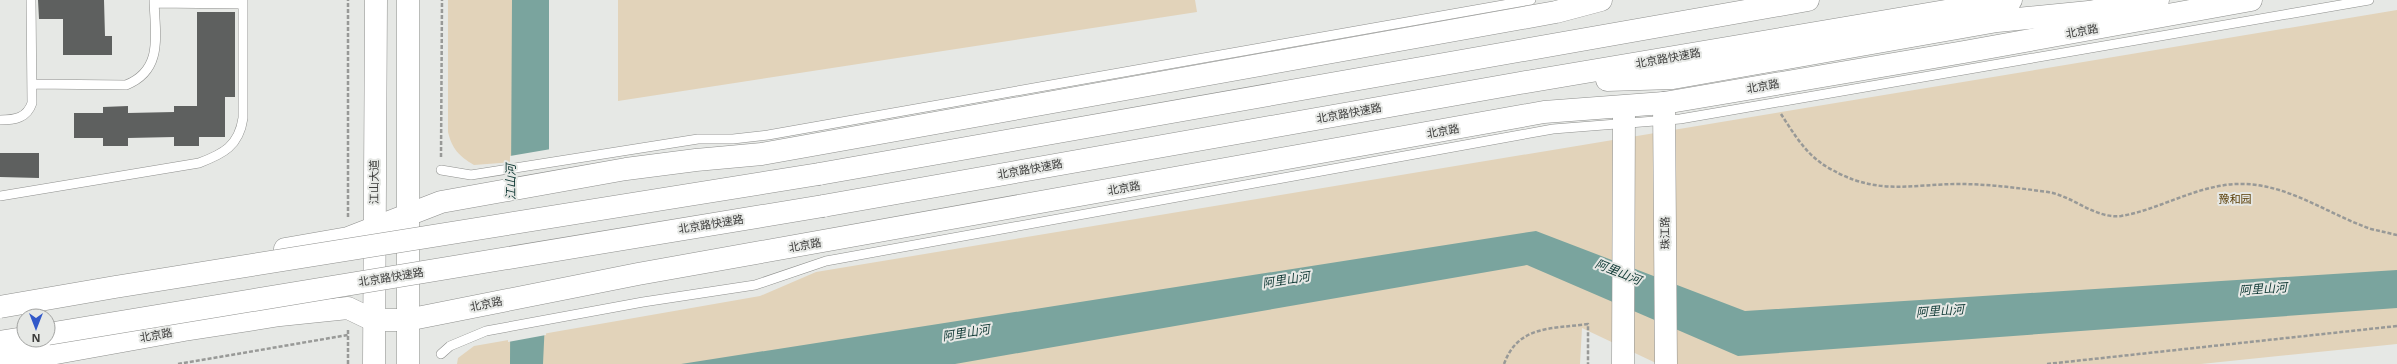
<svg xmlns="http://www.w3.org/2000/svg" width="2397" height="364" font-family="'Noto Sans','Noto Sans SC',sans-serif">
	<rect width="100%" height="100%" fill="#e6e8e5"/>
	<path fill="#e2d3ba" d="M 448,0 L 512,0 L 512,162 L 474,165 C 459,156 452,149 448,132 Z
		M 618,0 L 1195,0 L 1197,12 L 618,101 Z
		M 2397,10 L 2397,344 L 2201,364 L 1658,364 L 1582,328 L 1580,364 L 457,364 L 458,358 L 474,346 L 760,296 L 816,272 Z"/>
	<path fill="#7aa49e" d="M 512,0 L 549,0 L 549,235 L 543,364 L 510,364 Z
		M 1536,231 L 1745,311 L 2397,270 L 2397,308 L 1738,356 L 1527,265 L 955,364 L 681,364 Z"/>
	<path fill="#e6e8e5" d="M 551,149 L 551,236 L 546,335 L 508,342 L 510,156 Z"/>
	<path fill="#5e605f" d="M 38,0 L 104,0 L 105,36 L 112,36 L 112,55 L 63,55 L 63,19 L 39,19 Z
		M 197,12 L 235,12 L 235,97 L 225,97 L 225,137 L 199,137 L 199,146 L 174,146 L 174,137 L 128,138 L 128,146 L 103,146 L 103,138 L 74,138 L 74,113 L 103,113 L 103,107 L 128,106 L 128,113 L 174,112 L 174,106 L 197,106 Z
		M 0,153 L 39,153 L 39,178 L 0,177 Z"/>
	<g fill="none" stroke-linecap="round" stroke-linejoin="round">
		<g stroke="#8e8f8d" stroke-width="10">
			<path id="service" d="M 154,3 L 243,4
				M 32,84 L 126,85 C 164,70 155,34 154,0
				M 0,120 C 15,120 27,118 32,103 L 31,0
				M 441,170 L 471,175 L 698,139 L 733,139 L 768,135 L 1531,0
				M 0,196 L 199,163 C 223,154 239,146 243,118 L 243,0
				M 441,354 L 450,346 L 486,331 L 643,302 L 755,285 L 826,261 L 1553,129 L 1680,119 L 2369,0"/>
		</g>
		<g stroke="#8e8f8d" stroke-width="23">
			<path id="tertiary" d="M 1664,103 L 1666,364
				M 1623,364 L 1624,107"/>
		</g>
		<g stroke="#8e8f8d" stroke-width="23">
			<path id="secondary" d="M 374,364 L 376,0
				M 408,364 L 408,0"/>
		</g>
		<g stroke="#8e8f8d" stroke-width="23">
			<path id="primary" d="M 285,249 L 348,238 L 441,202 L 626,169 L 696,160 L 762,154 L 1556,12 L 1601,0
				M 0,363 L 184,330 L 280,315 L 348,308 L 373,320 L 407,320 L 638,274 L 1544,112 L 1664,103 L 1964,52 L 2251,0"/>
		</g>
		<g stroke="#8e8f8d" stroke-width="23">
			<path id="trunk" d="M 1607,80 L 1673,78 L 1997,21 L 2089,12 L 2158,0
				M 819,174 L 1808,0
				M 823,206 L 1520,83 L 2011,0
				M 0,342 L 24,338"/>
		</g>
		<path stroke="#989997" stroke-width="2.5" stroke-dasharray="4 2" stroke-linecap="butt" d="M 1781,114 C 1792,131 1804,151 1821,163 C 1826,167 1833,170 1838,173 C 1882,195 1913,184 1959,184 C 1989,184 2018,188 2048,192 C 2073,196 2095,219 2121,216 C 2163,209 2201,182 2246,184 C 2291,186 2330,215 2371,229 C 2380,231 2388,233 2397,235
			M 441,157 L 442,0
			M 348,217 L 348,0
			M 178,364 L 348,335
			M 348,364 L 348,328
			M 1504,364 C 1518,325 1552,329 1588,324 L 1588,364
			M 2047,364 L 2397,326"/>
		<use href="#service" stroke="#fff" stroke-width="9"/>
		<use href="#tertiary" stroke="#fff" stroke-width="22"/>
		<use href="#secondary" stroke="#fff" stroke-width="22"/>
		<use href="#primary" stroke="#fff" stroke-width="22"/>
		<use href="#trunk" stroke="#fff" stroke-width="22"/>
		<g stroke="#8e8f8d" stroke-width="23" stroke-linecap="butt">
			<path id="trunk-bridge" d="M 0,307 L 115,287 L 819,174
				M 48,334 L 823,206"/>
		</g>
		<use href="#trunk-bridge" stroke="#fff" stroke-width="22"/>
	</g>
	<g text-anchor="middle" stroke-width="4" stroke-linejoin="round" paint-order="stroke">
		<g font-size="11" fill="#3c3c3b" stroke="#e6e8e5">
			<text transform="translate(2082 31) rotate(-10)" y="4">北京路</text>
			<text transform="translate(1668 58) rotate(-10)" y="4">北京路快速路</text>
			<text transform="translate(1763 86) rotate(-10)" y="4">北京路</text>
			<text transform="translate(1349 113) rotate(-10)" y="4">北京路快速路</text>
			<text transform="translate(1443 131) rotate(-10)" y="4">北京路</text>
			<text transform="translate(1030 169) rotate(-10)" y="4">北京路快速路</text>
			<text transform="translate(374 182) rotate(-90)" y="4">江山大道</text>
			<text transform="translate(1124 188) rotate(-10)" y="4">北京路</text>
			<text transform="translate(711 224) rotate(-9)" y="4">北京路快速路</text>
			<text transform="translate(1665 233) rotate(-91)" y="4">珠江路</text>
			<text transform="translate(805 245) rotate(-10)" y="4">北京路</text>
			<text transform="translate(391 277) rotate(-9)" y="4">北京路快速路</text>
			<text transform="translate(486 304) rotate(-12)" y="4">北京路</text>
			<text transform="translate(156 335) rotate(-10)" y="4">北京路</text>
		</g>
		<g font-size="11" fill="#593d06" stroke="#e6e8e5">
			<text x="2235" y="203">豫和园</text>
		</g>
		<g font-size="12" font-style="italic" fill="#0c3632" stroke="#e6e8e5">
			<text transform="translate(511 182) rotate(-90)" y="4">江山河</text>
			<text transform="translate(1618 272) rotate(22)" y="4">阿里山河</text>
			<text transform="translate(1286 280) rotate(-9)" y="4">阿里山河</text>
			<text transform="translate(2263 289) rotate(-4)" y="4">阿里山河</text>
			<text transform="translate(1940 311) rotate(-4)" y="4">阿里山河</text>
			<text transform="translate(966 333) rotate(-9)" y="4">阿里山河</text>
		</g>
	</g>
	<g transform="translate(36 328) rotate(180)"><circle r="19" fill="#e6e8e5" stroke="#a2a3a1"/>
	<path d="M0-3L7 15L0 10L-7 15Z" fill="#3259c9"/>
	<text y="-6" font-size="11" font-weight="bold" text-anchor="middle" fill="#3c3c3b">N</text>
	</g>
</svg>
